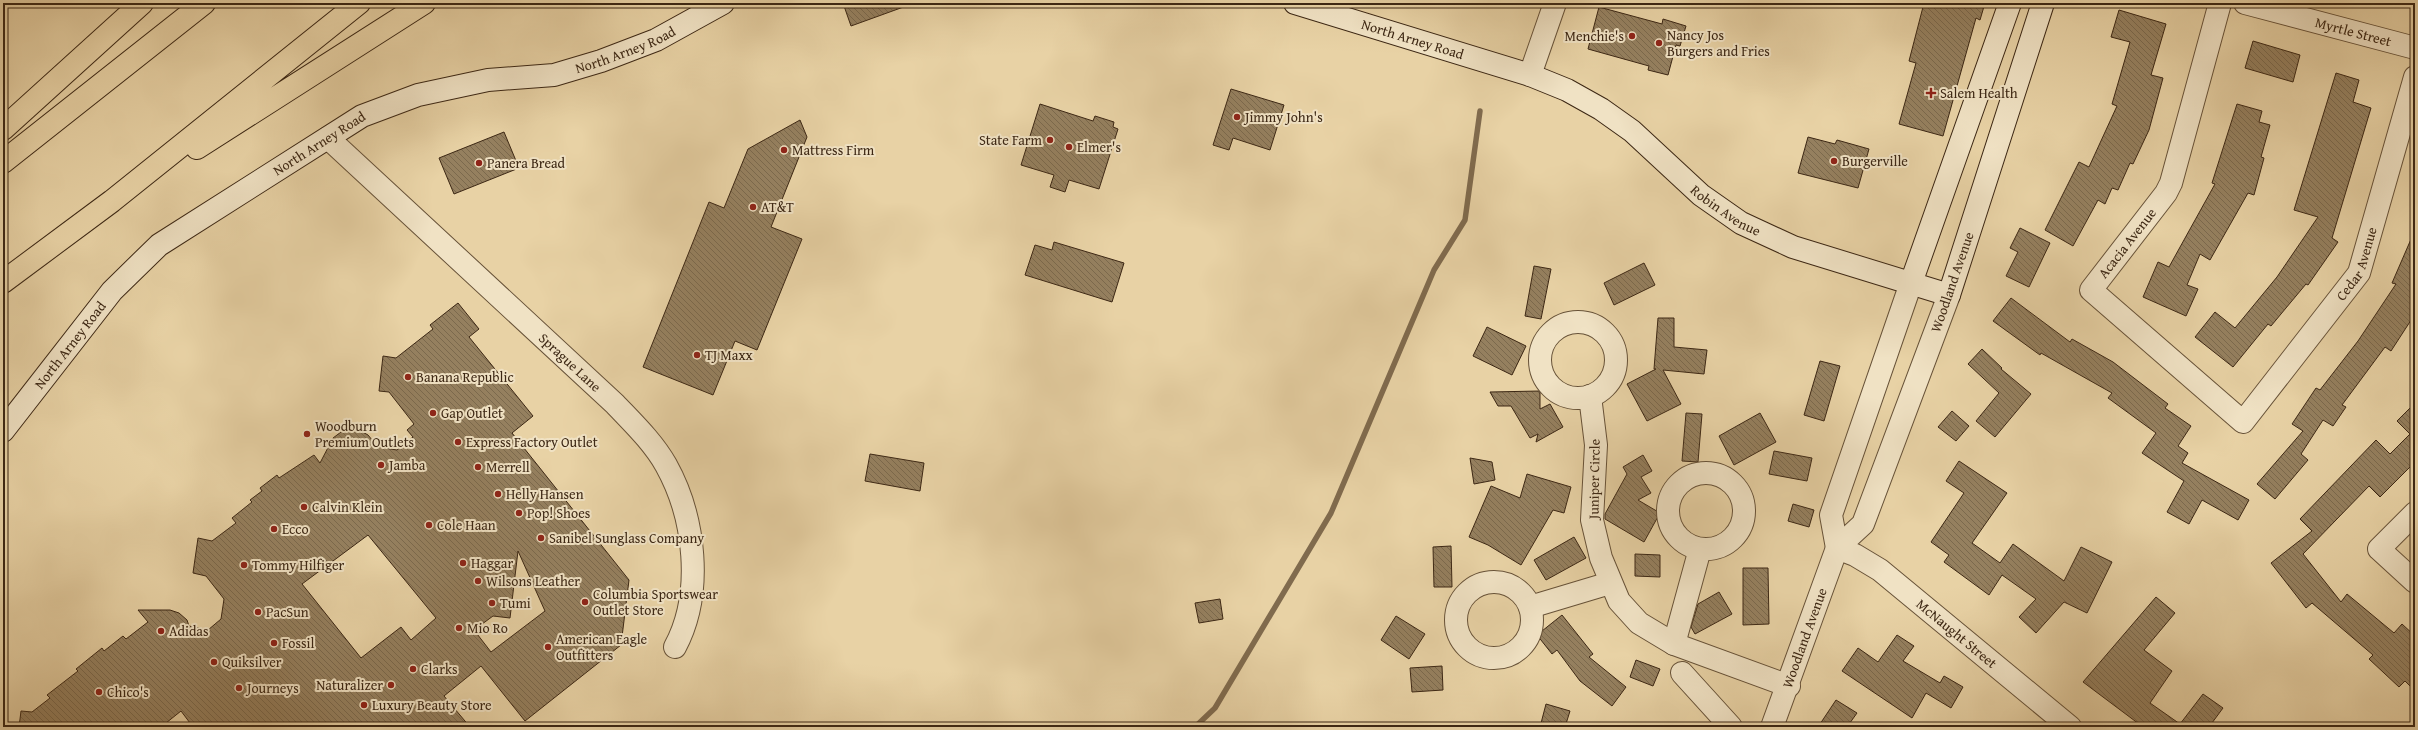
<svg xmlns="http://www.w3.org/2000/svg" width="2418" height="730" font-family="'Gentium Book Plus',serif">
	<defs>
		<pattern id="building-back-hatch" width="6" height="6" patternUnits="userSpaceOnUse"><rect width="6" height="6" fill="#95805f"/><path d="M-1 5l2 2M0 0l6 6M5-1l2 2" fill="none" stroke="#7b694d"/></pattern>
	</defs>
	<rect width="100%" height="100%" fill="#e8d2a5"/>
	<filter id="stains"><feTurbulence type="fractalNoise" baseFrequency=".005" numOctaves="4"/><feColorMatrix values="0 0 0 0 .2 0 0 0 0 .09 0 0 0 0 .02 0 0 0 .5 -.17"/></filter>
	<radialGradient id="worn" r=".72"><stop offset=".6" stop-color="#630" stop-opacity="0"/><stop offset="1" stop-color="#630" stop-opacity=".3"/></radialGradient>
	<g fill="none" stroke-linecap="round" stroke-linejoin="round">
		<path stroke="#806b4e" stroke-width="5.5" d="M 1195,727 L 1215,708 L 1331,513 L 1434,270 L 1465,220 L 1480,111"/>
	</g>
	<path fill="url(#building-back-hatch)" stroke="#3c2714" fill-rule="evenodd" d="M 843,3 L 908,3 L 909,5 L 851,26 Z
		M 1924,3 L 1985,3 L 1980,20 L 1976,18 L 1943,136 L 1899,124 L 1916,63 L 1909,61 Z
		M 1599,7 L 1662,24 L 1663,19 L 1686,26 L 1680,46 L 1676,45 L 1668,75 L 1648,70 L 1649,66 L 1588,49 Z
		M 2119,10 L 2166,24 L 2151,75 L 2163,78 L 2149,130 L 2133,164 L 2130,163 L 2118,190 L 2112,188 L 2105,204 L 2098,200 L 2073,246 L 2045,230 L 2079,162 L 2089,167 L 2117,106 L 2112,104 L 2130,42 L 2111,37 Z
		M 2253,41 L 2300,55 L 2293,82 L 2245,68 Z
		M 2336,73 L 2359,80 L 2353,102 L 2371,108 L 2332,238 L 2338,242 L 2308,285 L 2306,284 L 2271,326 L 2268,324 L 2233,367 L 2195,337 L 2215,312 L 2235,328 L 2277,277 L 2318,217 L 2294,210 Z
		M 1231,89 L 1284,105 L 1270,150 L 1233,138 L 1229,150 L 1213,145 Z
		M 1040,104 L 1093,121 L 1095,116 L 1114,122 L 1113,127 L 1118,129 L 1099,189 L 1069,180 L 1065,192 L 1050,187 L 1054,175 L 1021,165 Z
		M 2237,104 L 2262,111 L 2259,122 L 2270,125 L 2261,157 L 2264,158 L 2254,195 L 2248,193 L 2210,260 L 2200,254 L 2187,285 L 2198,289 L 2186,316 L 2143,297 L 2158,262 L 2169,267 L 2215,184 L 2212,183 Z
		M 800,120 L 807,137 L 771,227 L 802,239 L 757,350 L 735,341 L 713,395 L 643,367 L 709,202 L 724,208 L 748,149 Z
		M 504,132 L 519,168 L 454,194 L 439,158 Z
		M 1808,137 L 1835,144 L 1837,140 L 1869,149 L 1858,188 L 1798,173 Z
		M 2020,228 L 2050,243 L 2029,287 L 2006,276 L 2018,252 L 2010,248 Z
		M 2415,230 L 2415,314 L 2391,351 L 2385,347 L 2342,405 L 2346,407 L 2333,426 L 2323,420 L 2301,454 L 2308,460 L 2275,499 L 2257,484 L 2303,431 L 2292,424 L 2316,388 L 2320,390 L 2358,341 L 2396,284 L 2392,283 Z
		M 1054,242 L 1124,263 L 1112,302 L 1025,275 L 1035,245 L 1052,250 Z
		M 1644,263 L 1655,285 L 1614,305 L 1604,283 Z
		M 1534,266 L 1551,269 L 1541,319 L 1525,316 Z
		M 2011,298 L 2070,342 L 2072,339 L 2113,362 L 2168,404 L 2165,408 L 2191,426 L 2178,446 L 2188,453 L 2182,463 L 2249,500 L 2238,520 L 2202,500 L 2189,524 L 2167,512 L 2184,481 L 2142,453 L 2156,433 L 2108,398 L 2112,393 L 2041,353 L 2040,355 L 1993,321 Z
		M 458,303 L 479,329 L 469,337 L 533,416 L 512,433 L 629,580 L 621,645 L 525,721 L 481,666 L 444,696 L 470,727 L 193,727 L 181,711 L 161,727 L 19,727 L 21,711 L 32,712 L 50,698 L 47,695 L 78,671 L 76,669 L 102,648 L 104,651 L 123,636 L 126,639 L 148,622 L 138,610 L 170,610 L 179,613 L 187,620 L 189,626 L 208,630 L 221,619 L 224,599 L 206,576 L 193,573 L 198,538 L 212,541 L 236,523 L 232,518 L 252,502 L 250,500 L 262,491 L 260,488 L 277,475 L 279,478 L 314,455 L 320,463 L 333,438 L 341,432 L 350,429 L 359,430 L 368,435 L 378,447 L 397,450 L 413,437 L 407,430 L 414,424 L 389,392 L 379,391 L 383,356 L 396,358 L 433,329 L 430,325 ZM 368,535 L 436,618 L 411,640 L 401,627 L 361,658 L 302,584 ZM 518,551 L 545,611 L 491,652 L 474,630 L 493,616 L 510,618 Z
		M 1658,318 L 1674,318 L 1674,347 L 1707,350 L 1704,374 L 1663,370 L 1681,404 L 1647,421 L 1627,384 L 1656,369 L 1654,369 Z
		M 1487,327 L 1526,346 L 1512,375 L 1473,356 Z
		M 1982,349 L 2002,368 L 2001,369 L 2031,394 L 1995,437 L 1976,421 L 1999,393 L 1968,364 Z
		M 1820,361 L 1840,366 L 1824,421 L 1804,415 Z
		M 1540,391 L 1540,409 L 1550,404 L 1563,427 L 1536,442 L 1538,434 L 1530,438 L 1511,406 L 1498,406 L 1490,392 Z
		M 2415,403 L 2415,462 L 2380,497 L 2369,486 L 2303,554 L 2341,602 L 2347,594 L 2394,633 L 2402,624 L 2415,636 L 2415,691 L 2405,681 L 2399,687 L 2369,659 L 2373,655 L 2312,603 L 2306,608 L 2271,563 L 2312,531 L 2300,519 L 2376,440 L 2390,454 L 2410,434 L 2397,421 Z
		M 1952,411 L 1969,426 L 1956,441 L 1938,427 Z
		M 1686,413 L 1702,414 L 1698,462 L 1682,461 Z
		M 1760,413 L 1776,442 L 1734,465 L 1719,436 Z
		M 1774,451 L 1812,458 L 1807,481 L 1769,474 Z
		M 870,454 L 924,463 L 920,491 L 865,481 Z
		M 1643,455 L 1652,471 L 1641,477 L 1651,493 L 1638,500 L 1660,513 L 1644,542 L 1605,519 L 1605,514 L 1627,474 L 1623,467 Z
		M 1470,458 L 1492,462 L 1495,480 L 1474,484 Z
		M 1959,461 L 2007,493 L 1972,543 L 2000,563 L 2013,544 L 2064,581 L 2081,547 L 2112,562 L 2087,613 L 2064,602 L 2036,633 L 2019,617 L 2036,599 L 2002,575 L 1989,595 L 1944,562 L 1949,555 L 1931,542 L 1964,493 L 1946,481 Z
		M 1527,474 L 1571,487 L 1564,513 L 1553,510 L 1521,565 L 1488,545 L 1469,537 L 1491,486 L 1520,498 Z
		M 1793,504 L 1814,510 L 1809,527 L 1788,521 Z
		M 1574,537 L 1586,558 L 1546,580 L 1534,560 Z
		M 1451,546 L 1452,587 L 1434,587 L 1433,547 Z
		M 1635,554 L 1660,555 L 1660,577 L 1635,576 Z
		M 1743,568 L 1768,568 L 1769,624 L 1743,625 Z
		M 1719,592 L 1732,614 L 1695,634 L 1691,627 L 1698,604 Z
		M 2156,597 L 2175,613 L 2144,650 L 2172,671 L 2150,703 L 2180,724 L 2203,694 L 2223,708 L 2209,727 L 2143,727 L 2083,682 Z
		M 1220,599 L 1223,619 L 1199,623 L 1195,603 Z
		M 1562,615 L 1593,654 L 1589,657 L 1626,687 L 1612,706 L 1580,681 L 1557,650 L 1552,654 L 1537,635 Z
		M 1396,616 L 1425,634 L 1409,659 L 1381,640 Z
		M 1897,635 L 1914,646 L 1903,661 L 1940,683 L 1944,676 L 1963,687 L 1951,708 L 1926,693 L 1912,718 L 1842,671 L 1858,648 L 1878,662 Z
		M 1636,660 L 1660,669 L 1653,686 L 1630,677 Z
		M 1442,666 L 1443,690 L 1412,692 L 1410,668 Z
		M 1836,700 L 1857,713 L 1847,727 L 1818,727 Z
		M 1546,704 L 1570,711 L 1565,727 L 1540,727 Z"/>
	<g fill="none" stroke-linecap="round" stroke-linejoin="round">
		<g stroke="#675238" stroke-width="24">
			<g id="minor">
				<path id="s1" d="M 2220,3 L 2171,183 L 2166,193 L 2091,290 L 2243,422 L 2359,273 L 2415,77"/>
				<path id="s2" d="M 2245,3 L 2415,48"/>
				<circle cx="1578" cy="360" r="38"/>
				<path d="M 1590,396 L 1596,445 L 1592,520 L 1601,558 L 1619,601 L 1639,623 L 1674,644 L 1789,686"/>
				<circle cx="1706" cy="511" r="38"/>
				<path d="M 2415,513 L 2379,549 L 2415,582"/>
				<path id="s3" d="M 1837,548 L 1855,555 L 1880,570 L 2070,727"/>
				<circle cx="1494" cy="620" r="38"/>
				<path d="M 1530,607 L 1610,583"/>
				<path d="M 1674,644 L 1700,549"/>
				<path d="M 1682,673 L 1731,727"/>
			</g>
		</g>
		<g stroke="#675238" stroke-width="24">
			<g id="tertiary">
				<path d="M 1530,75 L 1555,3"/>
				<path id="s4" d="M 328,138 L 615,404 C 633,423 653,442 666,465 C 695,517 704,593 675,647"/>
				<path d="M 1837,548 L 1831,515 L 1911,283"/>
				<path id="s5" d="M 1772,727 L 1837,548 L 1863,524 L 1949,295"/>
			</g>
		</g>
		<g stroke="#3c2714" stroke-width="24">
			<g id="secondary">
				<path id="s6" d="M 1295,3 L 1530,75 L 1567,90 L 1601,109 L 1632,131 L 1701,195 L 1741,223 L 1793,247 L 1949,295 L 2043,3"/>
				<path d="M 1911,283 L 2010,3"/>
				<path id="s7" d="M 3,431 L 112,291 L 159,245 L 362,116 L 418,95 L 488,80 L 554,75 L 601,61 L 656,40 L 723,3"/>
			</g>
		</g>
		<g stroke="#3c2714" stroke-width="24">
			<path id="motorway" d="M 3,129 L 142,3
				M 197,148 L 424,3
				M 3,162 L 204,3
				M 3,282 L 112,201 L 359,3"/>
		</g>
		<use href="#minor" stroke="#f0e2c4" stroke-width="22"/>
		<use href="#tertiary" stroke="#f0e2c4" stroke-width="22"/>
		<use href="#secondary" stroke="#f0e2c4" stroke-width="22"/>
		<use href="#motorway" stroke="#e8d2a5" stroke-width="22"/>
	</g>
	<g fill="#8f2418" stroke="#f0e2c4" stroke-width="1.5">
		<circle cx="1632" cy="36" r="4"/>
		<circle cx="1659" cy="43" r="4"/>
		<path d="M1929 87h4v4h4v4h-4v4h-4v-4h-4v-4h4z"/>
		<circle cx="1237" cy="117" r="4"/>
		<circle cx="1050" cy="140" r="4"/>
		<circle cx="1069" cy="147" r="4"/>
		<circle cx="784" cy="150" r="4"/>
		<circle cx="1834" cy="161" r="4"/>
		<circle cx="479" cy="163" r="4"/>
		<circle cx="753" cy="207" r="4"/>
		<circle cx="697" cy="355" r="4"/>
		<circle cx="408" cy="377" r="4"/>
		<circle cx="433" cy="413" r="4"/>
		<circle cx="307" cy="434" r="4"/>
		<circle cx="458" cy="442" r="4"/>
		<circle cx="381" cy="465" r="4"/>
		<circle cx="478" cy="467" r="4"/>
		<circle cx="498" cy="494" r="4"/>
		<circle cx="304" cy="507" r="4"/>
		<circle cx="519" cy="513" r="4"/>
		<circle cx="429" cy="525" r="4"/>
		<circle cx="274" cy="529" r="4"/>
		<circle cx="541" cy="538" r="4"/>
		<circle cx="463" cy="563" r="4"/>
		<circle cx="244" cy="565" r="4"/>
		<circle cx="478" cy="581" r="4"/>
		<circle cx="585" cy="602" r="4"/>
		<circle cx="492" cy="603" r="4"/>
		<circle cx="258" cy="612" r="4"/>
		<circle cx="459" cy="628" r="4"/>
		<circle cx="161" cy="631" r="4"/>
		<circle cx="274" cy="643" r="4"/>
		<circle cx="548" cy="647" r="4"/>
		<circle cx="214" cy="662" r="4"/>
		<circle cx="413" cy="669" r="4"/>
		<circle cx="391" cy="685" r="4"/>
		<circle cx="239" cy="688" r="4"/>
		<circle cx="99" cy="692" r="4"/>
		<circle cx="364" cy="705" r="4"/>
	</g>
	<g text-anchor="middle" stroke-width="4" stroke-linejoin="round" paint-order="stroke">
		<g font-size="14" fill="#3c2714" stroke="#f0e2c4">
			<text dy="5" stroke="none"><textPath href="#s2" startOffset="112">Myrtle Street</textPath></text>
			<text dy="5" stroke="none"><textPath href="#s6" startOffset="123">North Arney Road</textPath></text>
			<text dy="5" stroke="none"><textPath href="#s7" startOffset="757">North Arney Road</textPath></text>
			<text dy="5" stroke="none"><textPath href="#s7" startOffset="433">North Arney Road</textPath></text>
			<text dy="5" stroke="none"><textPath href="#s6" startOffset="486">Robin Avenue</textPath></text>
			<text transform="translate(2127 243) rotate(-52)" y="5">Acacia Avenue</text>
			<text dy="5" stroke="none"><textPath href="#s1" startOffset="718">Cedar Avenue</textPath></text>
			<text transform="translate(1952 282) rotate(-71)" y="5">Woodland Avenue</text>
			<text dy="5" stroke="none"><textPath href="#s7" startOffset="109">North Arney Road</textPath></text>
			<text dy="5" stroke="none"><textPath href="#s4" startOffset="330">Sprague Lane</textPath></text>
			<text transform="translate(1594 479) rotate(-89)" y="5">Juniper Circle</text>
			<text dy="5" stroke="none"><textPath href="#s3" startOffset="148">McNaught Street</textPath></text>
			<text dy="5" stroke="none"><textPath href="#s5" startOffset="95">Woodland Avenue</textPath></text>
		</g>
		<g font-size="14" fill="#3c2714" stroke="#f0e2c4" text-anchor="start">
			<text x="1667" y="40">Nancy Jos<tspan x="1667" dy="16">Burgers and Fries</tspan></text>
			<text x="1624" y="41" text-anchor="end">Menchie's</text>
			<text x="1940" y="98">Salem Health</text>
			<text x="1245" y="122">Jimmy John's</text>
			<text x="1042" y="145" text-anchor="end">State Farm</text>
			<text x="1077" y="152">Elmer's</text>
			<text x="792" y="155">Mattress Firm</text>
			<text x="1842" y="166">Burgerville</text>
			<text x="487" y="168">Panera Bread</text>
			<text x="761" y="212">AT&amp;T</text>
			<text x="705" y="360">TJ Maxx</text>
			<text x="416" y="382">Banana Republic</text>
			<text x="441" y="418">Gap Outlet</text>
			<text x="315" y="431">Woodburn<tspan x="315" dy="16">Premium Outlets</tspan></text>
			<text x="466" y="447">Express Factory Outlet</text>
			<text x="389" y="470">Jamba</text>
			<text x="486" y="472">Merrell</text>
			<text x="506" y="499">Helly Hansen</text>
			<text x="312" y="512">Calvin Klein</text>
			<text x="527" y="518">Pop! Shoes</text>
			<text x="437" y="530">Cole Haan</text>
			<text x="282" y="534">Ecco</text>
			<text x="549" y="543">Sanibel Sunglass Company</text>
			<text x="471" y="568">Haggar</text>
			<text x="252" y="570">Tommy Hilfiger</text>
			<text x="486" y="586">Wilsons Leather</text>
			<text x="593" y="599">Columbia Sportswear<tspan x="593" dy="16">Outlet Store</tspan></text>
			<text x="500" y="608">Tumi</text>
			<text x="266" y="617">PacSun</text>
			<text x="467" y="633">Mio Ro</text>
			<text x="169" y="636">Adidas</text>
			<text x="556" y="644">American Eagle<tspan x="556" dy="16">Outfitters</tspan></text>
			<text x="282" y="648">Fossil</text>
			<text x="222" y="667">Quiksilver</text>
			<text x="421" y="674">Clarks</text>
			<text x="383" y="690" text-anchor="end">Naturalizer</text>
			<text x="247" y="693">Journeys</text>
			<text x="107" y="697">Chico's</text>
			<text x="372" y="710">Luxury Beauty Store</text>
		</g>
	</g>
	<rect width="2418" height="730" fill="none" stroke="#e8d2a5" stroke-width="16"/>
	<rect x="4" y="4" width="2410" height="722" fill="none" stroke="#3c2714" stroke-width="2"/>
	<rect x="8" y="8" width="2402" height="714" fill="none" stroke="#3c2714"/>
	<rect width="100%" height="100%" filter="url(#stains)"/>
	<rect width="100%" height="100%" fill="url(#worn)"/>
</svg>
